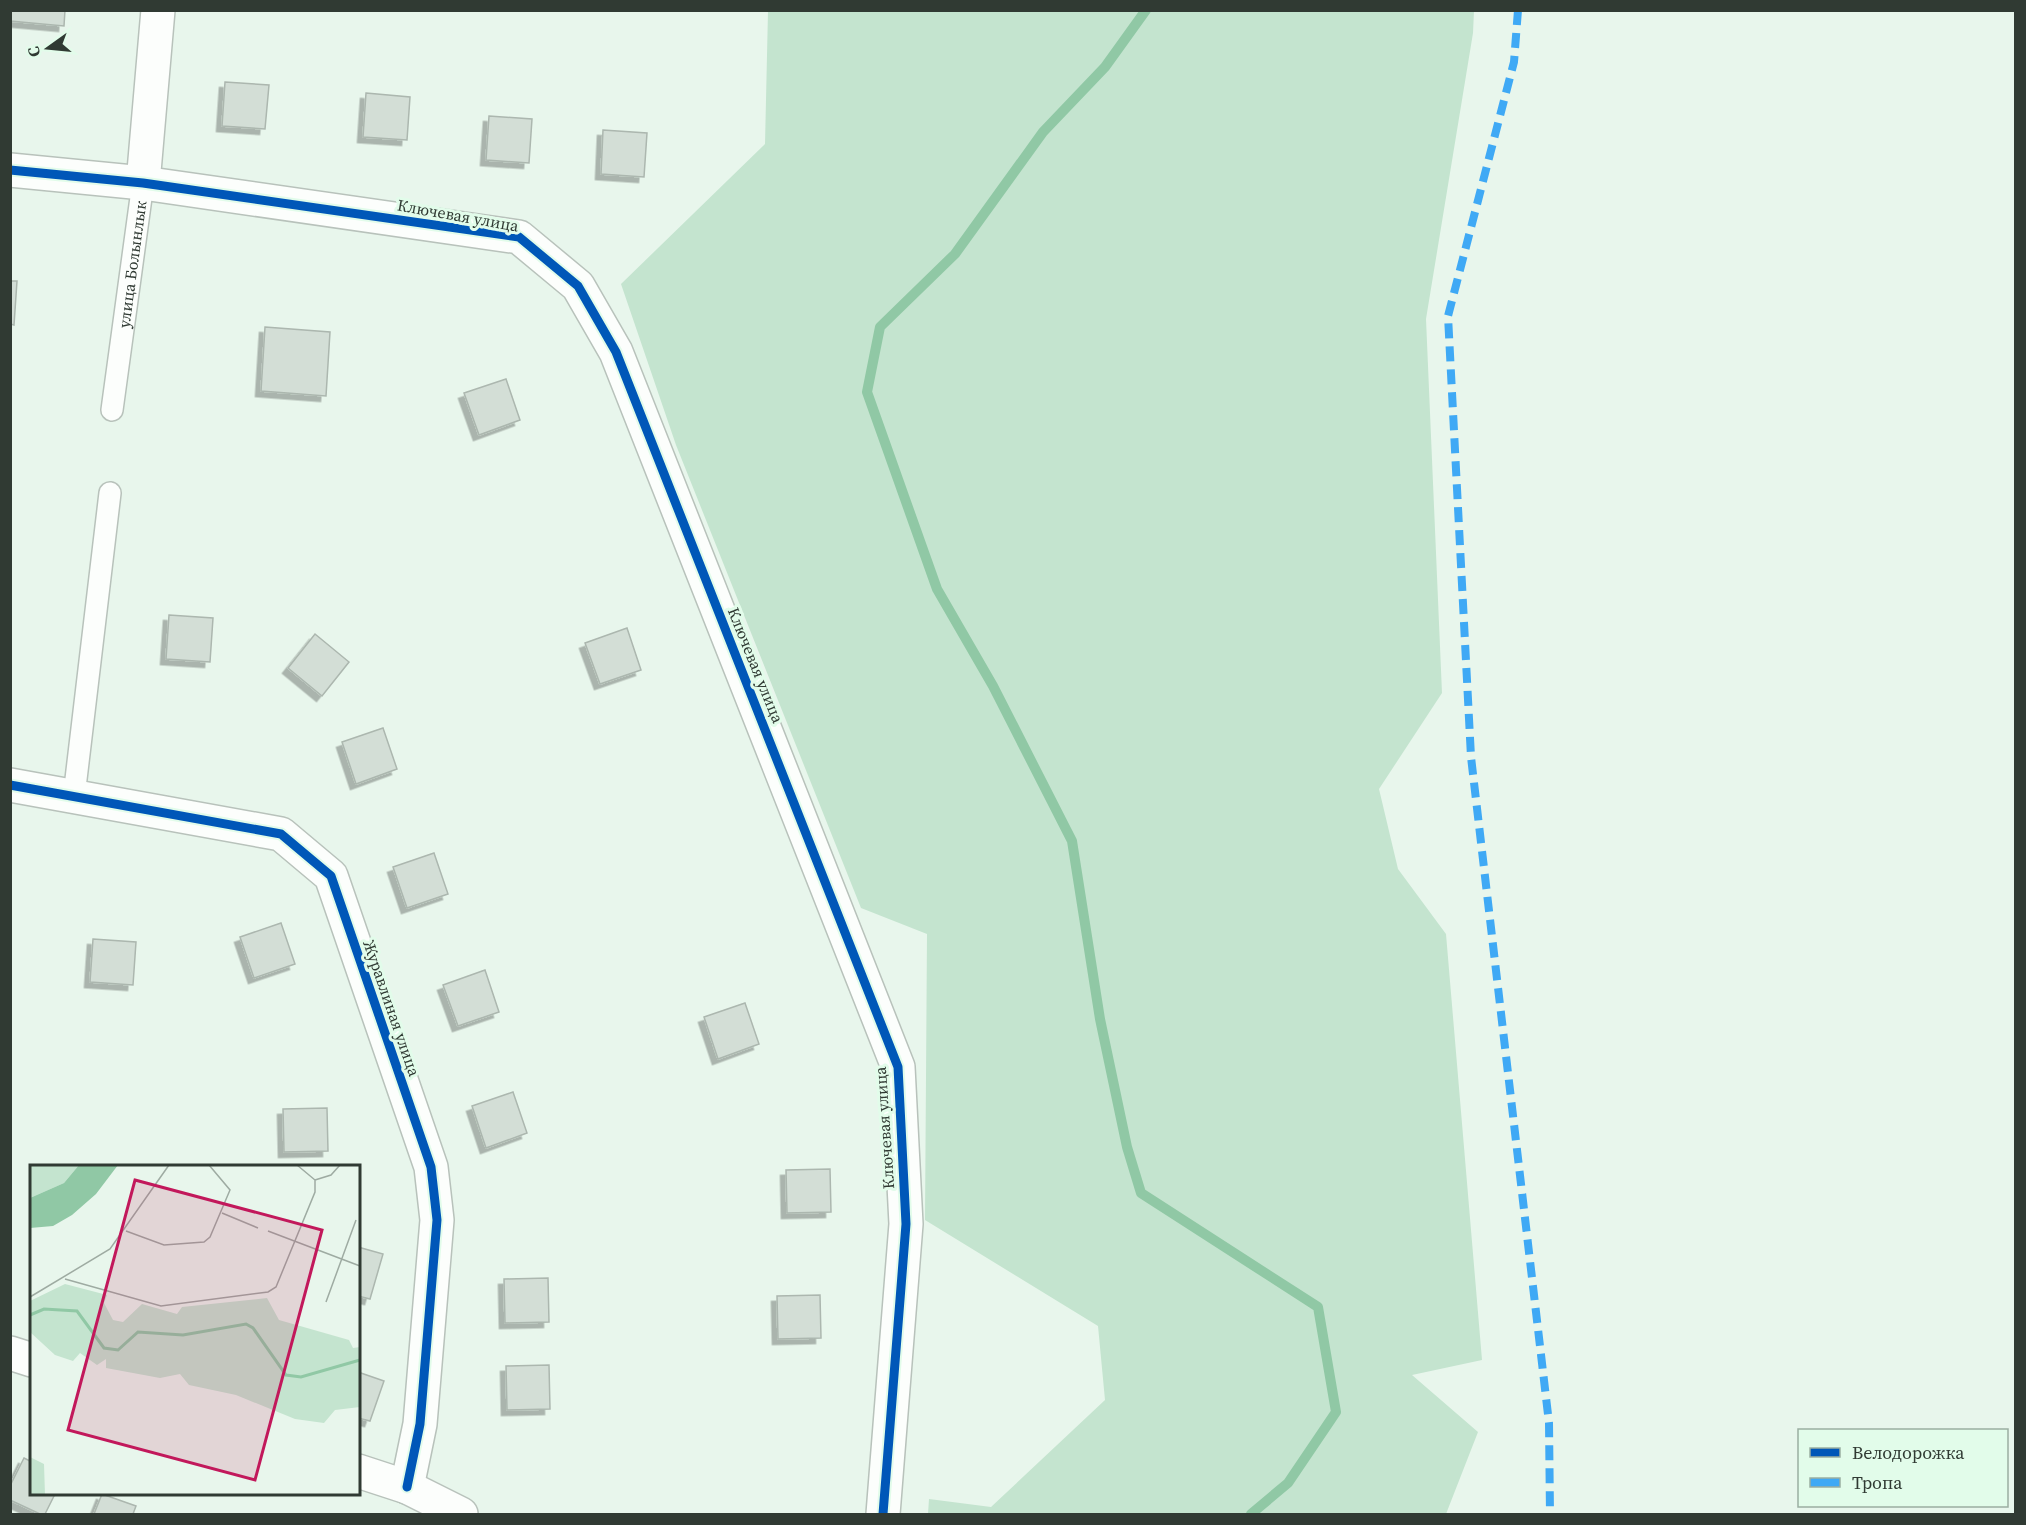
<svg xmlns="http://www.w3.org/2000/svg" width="2026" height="1525" font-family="'Source Serif 4',serif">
	<defs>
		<filter id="shadow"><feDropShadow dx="-5.5" dy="5.5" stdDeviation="0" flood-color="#0004"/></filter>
	</defs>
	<rect width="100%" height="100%" fill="#e8f6ec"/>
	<path fill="#c4e4cf" d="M 768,11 L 1474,11 L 1473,33 L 1426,319 L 1442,693 L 1379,789 L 1398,869 L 1446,934 L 1482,1360 L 1412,1375 L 1478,1432 L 1446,1514 L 928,1514 L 929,1499 L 991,1507 L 1105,1400 L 1098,1326 L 925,1220 L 927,934 L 861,908 L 676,445 L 621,284 L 765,144 Z"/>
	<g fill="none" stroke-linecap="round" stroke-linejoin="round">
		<path stroke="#90c8a5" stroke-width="10" d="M 1146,10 L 1105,67 L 1043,132 L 955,254 L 880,327 L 867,392 L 937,589 L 993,686 L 1072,841 L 1100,1019 L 1127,1147 L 1141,1193 L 1318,1307 L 1336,1412 L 1288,1483 L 1251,1514"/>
	</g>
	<path fill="#d3ded6" stroke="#acb7af" stroke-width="1.5" filter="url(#shadow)" d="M 10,10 L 65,10 L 64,26 L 10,21 Z
		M 225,82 L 269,85 L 265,129 L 222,126 Z
		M 366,93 L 410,97 L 407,140 L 363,137 Z
		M 489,116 L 532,119 L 529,163 L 486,160 Z
		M 603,130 L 647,133 L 644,177 L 601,174 Z
		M 10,281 L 17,281 L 14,325 L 10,324 Z
		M 265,327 L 330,332 L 326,396 L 261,391 Z
		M 506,379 L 520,420 L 479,435 L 464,393 Z
		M 169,615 L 213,618 L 210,662 L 166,659 Z
		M 627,628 L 641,670 L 600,684 L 585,643 Z
		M 315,634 L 349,662 L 322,696 L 288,668 Z
		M 383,728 L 397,769 L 356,784 L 342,742 Z
		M 434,853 L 448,894 L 407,908 L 393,867 Z
		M 281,923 L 295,964 L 254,978 L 240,937 Z
		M 93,939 L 136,942 L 133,985 L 90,982 Z
		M 485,970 L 499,1012 L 458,1026 L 443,985 Z
		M 745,1003 L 759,1044 L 718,1059 L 704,1017 Z
		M 513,1092 L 527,1133 L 486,1148 L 472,1106 Z
		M 327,1108 L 328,1151 L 284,1152 L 283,1109 Z
		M 830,1169 L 831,1212 L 787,1213 L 786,1170 Z
		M 358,1247 L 383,1254 L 370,1299 L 358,1296 Z
		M 548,1278 L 549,1322 L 505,1323 L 504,1279 Z
		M 820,1295 L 821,1338 L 778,1339 L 777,1296 Z
		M 549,1365 L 550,1409 L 507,1410 L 506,1366 Z
		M 358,1372 L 384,1381 L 370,1421 L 358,1418 Z
		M 24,1458 L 32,1462 L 32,1494 L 55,1494 L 45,1514 L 40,1514 L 10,1500 L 10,1486 Z
		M 102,1494 L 136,1506 L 133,1514 L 94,1514 Z"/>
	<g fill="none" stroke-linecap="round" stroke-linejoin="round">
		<g stroke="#b8c2bb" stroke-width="24">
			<g id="lane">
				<path id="s1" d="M 112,410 L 143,183"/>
				<path d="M 74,796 L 110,493"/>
			</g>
		</g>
		<g stroke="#b8c2bb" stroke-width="36">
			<path id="street" d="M 10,170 L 143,183 L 519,237 L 578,286 L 616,352 L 898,1067 L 906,1224 L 883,1514
				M 143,183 L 158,10
				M 10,785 L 281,834 L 331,876 L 431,1167 L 437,1220 L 420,1424 L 407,1487"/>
		</g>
		<g stroke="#b8c2bb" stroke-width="36">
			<path id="secondary" d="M 10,1353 L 32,1360
				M 358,1471 L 407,1487 L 461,1514"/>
		</g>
		<use href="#lane" stroke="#fcfefc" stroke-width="21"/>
		<use href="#street" stroke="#fcfefc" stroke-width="33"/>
		<use href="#secondary" stroke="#fcfefc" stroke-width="33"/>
		<path stroke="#3fa9f5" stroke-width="8" stroke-dasharray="15 8" stroke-linecap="butt" d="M 1518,10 L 1514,62 L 1448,316 L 1471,757 L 1549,1423 L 1550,1514"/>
		<g stroke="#e2fcea" stroke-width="13">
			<path id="cycleway" d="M 10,170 L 143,183 L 519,237 L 578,286 L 616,352 L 898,1067 L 906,1224 L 883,1514
				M 10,785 L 281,834 L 331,876 L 431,1167 L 437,1220 L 420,1424 L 407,1487"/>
		</g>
		<use href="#cycleway" stroke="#0057b8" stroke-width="9"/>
	</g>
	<g text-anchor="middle" stroke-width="6" stroke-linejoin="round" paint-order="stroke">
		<g font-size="16" fill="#303a33" stroke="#e2fcea">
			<text transform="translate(458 215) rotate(10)" y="6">Ключевая улица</text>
			<text dy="6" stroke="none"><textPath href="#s1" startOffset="147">улица Болынлык</textPath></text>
			<text transform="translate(756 665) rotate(68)" y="6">Ключевая улица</text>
			<text transform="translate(392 1008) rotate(71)" y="6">Журавлиная улица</text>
			<text transform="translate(884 1128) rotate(-94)" y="6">Ключевая улица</text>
		</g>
	</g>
	<g transform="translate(30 1165)">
		<rect width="330" height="330" fill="#e8f6ec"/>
		<path d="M 0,0 L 49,0 L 34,18 L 0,33 ZM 35,119 L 77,130 L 74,138 L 83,155 L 93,157 L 112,139 L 147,149 L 152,142 L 237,133 L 249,155 L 319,175 L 323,183 L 330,182 L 330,242 L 305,245 L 294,258 L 265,254 L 206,230 L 159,220 L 150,209 L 130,213 L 76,203 L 76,194 L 67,200 L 50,188 L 43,196 L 25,190 L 0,167 L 0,136 ZM 0,292 L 14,299 L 15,330 L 0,330 Z" fill="#c4e4cf"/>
		<path d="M 49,0 L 88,0 L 66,29 L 42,50 L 23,61 L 0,63 L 0,33 L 34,18 Z" fill="#90c8a5"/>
		<path fill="none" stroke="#90c8a5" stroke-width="3" d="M 0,150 L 14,144 L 47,146 L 74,183 L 88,185 L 108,167 L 153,170 L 216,159 L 223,163 L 256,210 L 271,212 L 330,195"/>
		<path fill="none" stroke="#9eaba2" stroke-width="1.5" d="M 285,15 L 301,10 L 310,0M 192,48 L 228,63M 96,66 L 134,80 L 174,77 L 180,72 L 200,25 L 179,0M 238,66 L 330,101M 35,114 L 131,141 L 238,127 L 246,122 L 285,27 L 285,15 L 267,0M 0,132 L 80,84 L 139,0M 296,137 L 326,55"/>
		<path fill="#c2185b" fill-opacity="0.15" stroke="#c2185b" stroke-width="3" d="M 105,15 L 292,65 L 225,315 L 38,265 Z"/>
		<rect width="330" height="330" fill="none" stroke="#303a33" stroke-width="3"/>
	</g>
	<rect width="2026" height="1525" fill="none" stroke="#303a33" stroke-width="24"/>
	<rect x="1798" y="1429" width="210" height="78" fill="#e2fcea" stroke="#9baea1" stroke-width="1.5"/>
	<rect x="1810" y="1448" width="30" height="9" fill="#0057b8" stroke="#9baea1" stroke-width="1.5"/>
	<text x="1852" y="1459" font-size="18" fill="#303a33">Велодорожка</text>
	<rect x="1810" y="1478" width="30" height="9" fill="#3fa9f5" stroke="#9baea1" stroke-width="1.5"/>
	<text x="1852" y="1489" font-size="18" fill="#303a33">Тропа</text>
	<g transform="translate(48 48) rotate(255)" stroke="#e2fcea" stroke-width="4.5" paint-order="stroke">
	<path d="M0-4.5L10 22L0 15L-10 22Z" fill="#303a33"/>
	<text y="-9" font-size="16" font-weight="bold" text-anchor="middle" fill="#303a33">С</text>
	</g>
</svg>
